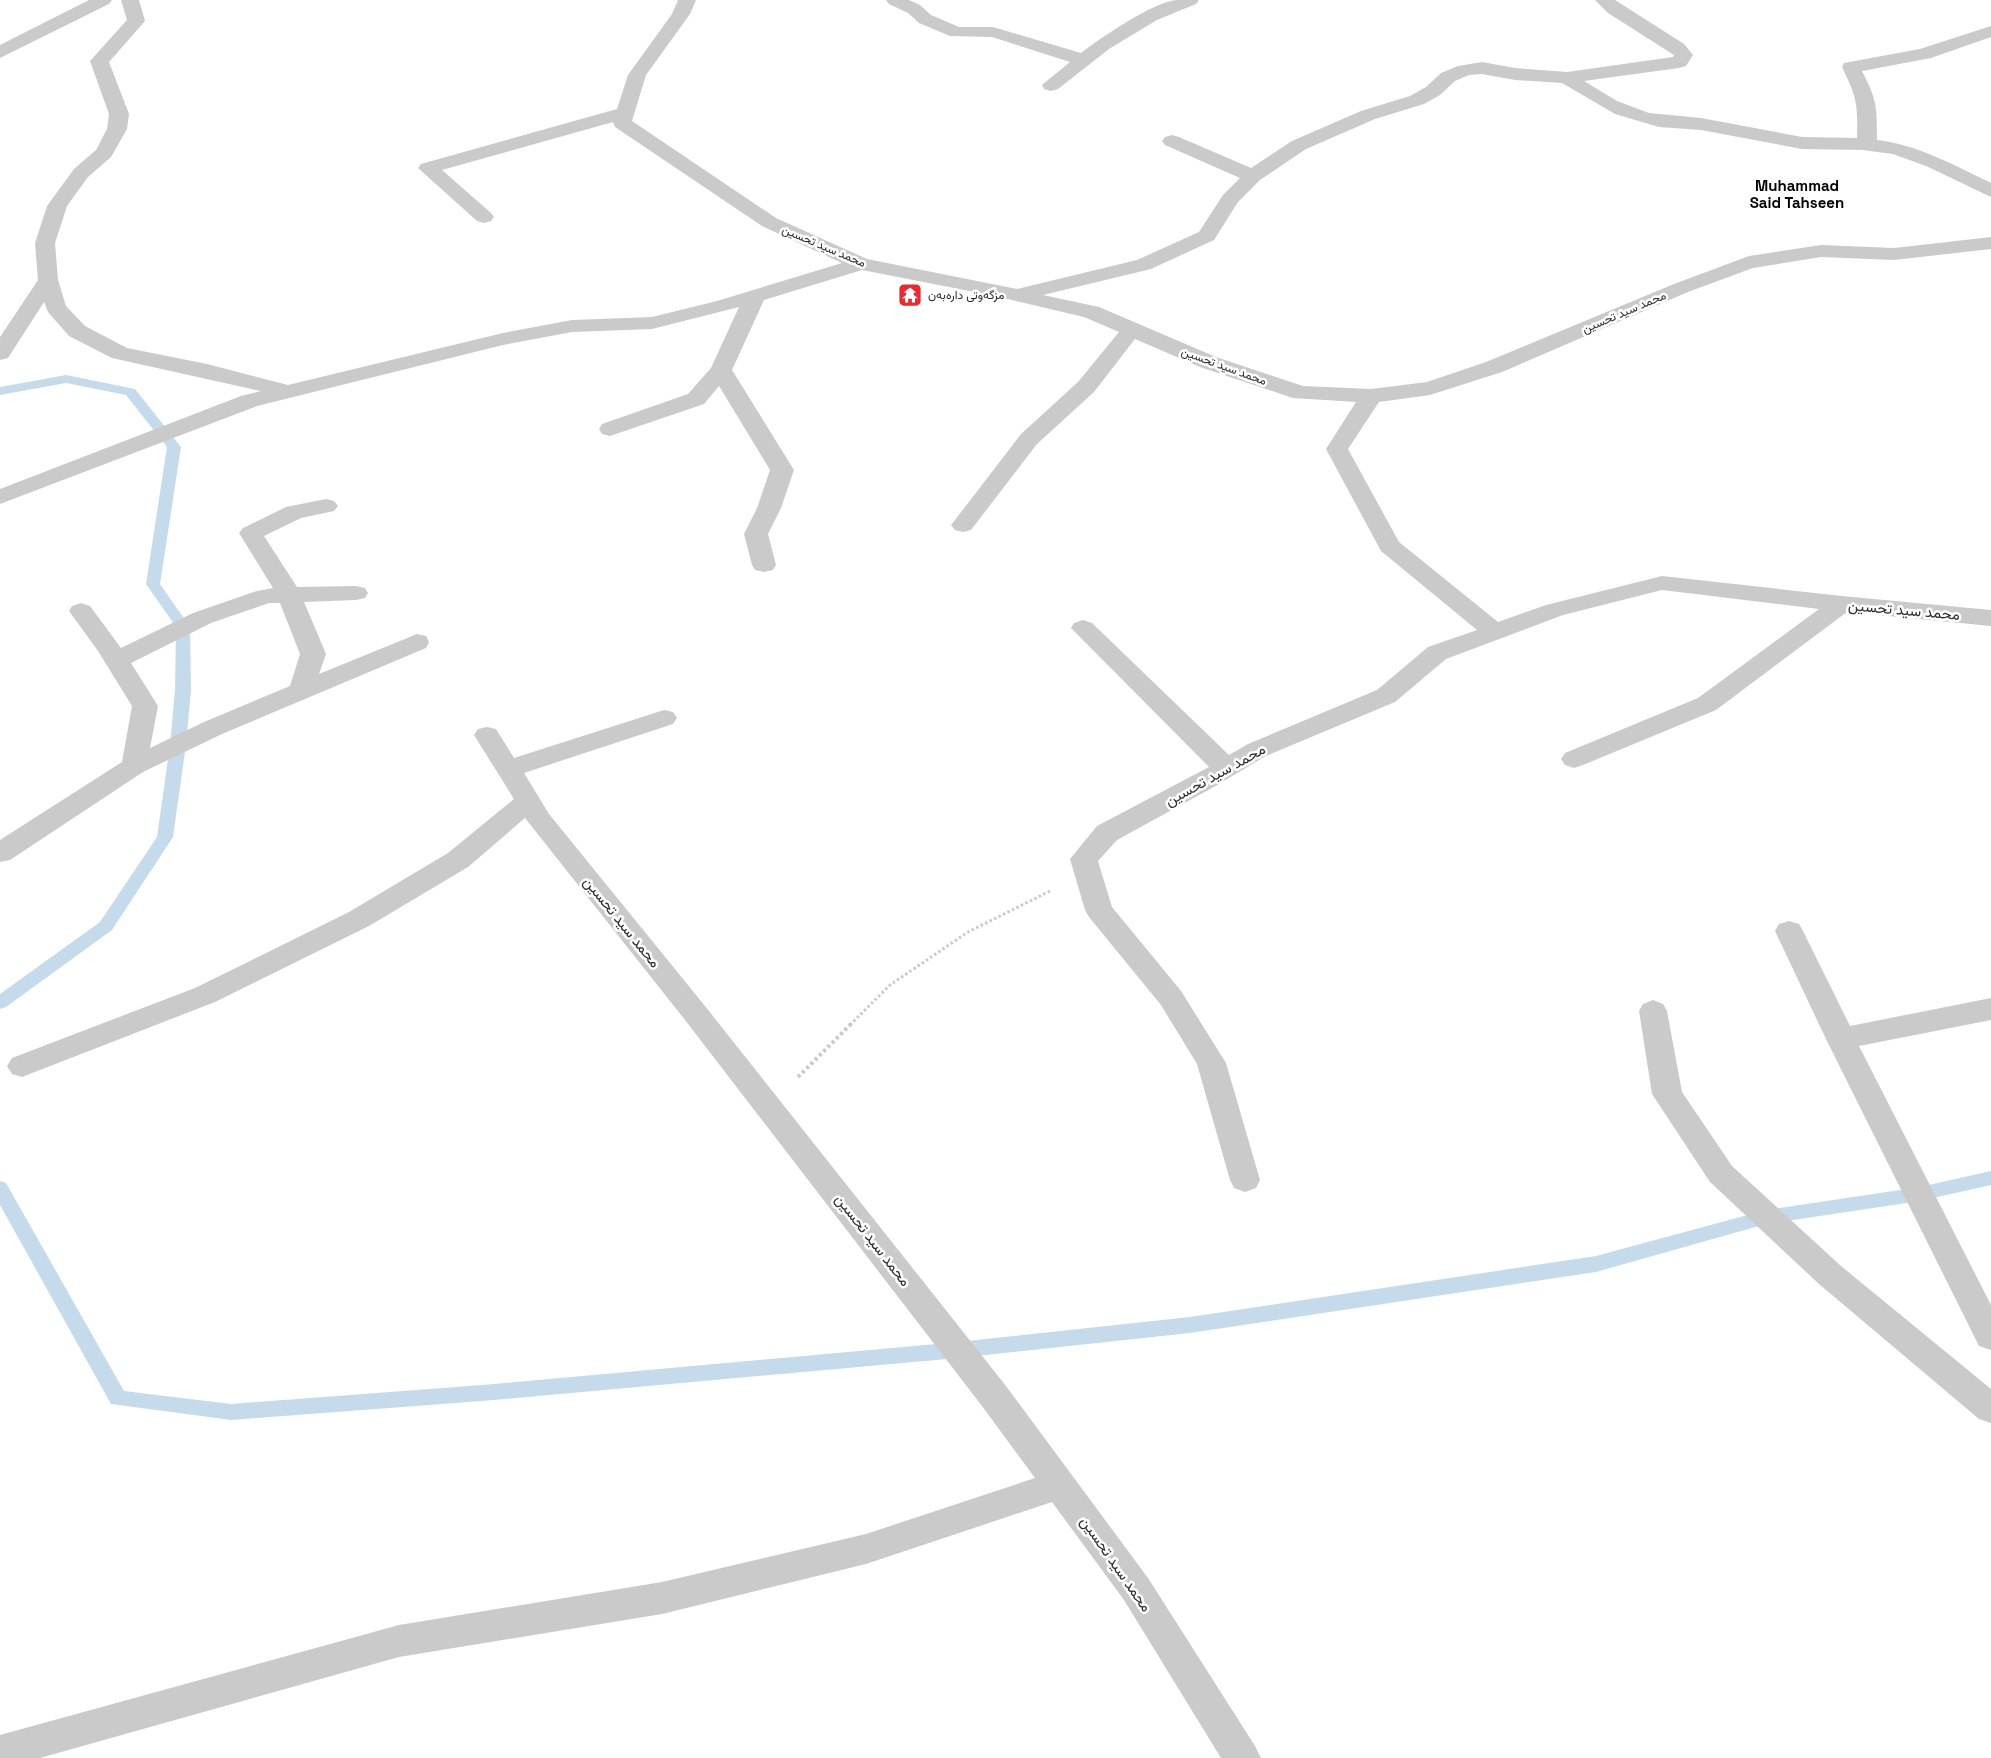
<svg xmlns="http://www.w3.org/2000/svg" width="1991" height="1758" font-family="'Space Grotesk',Vazirmatn,sans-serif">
	<rect width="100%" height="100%" fill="#fff"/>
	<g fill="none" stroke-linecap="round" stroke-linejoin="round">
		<path fill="#c5dbeb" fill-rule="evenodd" d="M 66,375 L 135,389 L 181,447 L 160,584 L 190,627 L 191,690 L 186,745 L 173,837 L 112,930 L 6,1007 L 0,1009 L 0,994 L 100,922 L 157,837 L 170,745 L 175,690 L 176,627 L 146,584 L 167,447 L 126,395 L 66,383 L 0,395 L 0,387 Z
			M 1991,1171 L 1991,1185 L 1920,1201 L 1766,1224 L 1596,1272 L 1190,1333 L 958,1358 L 482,1401 L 231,1420 L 111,1404 L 0,1205 L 0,1181 L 6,1183 L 124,1391 L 231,1404 L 482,1385 L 958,1342 L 1190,1317 L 1596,1256 L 1766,1210 L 1920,1187 Z"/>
		<path stroke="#cacaca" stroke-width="3" stroke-dasharray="2.5 2.5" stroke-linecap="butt" d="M 850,1025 L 890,985 L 968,932 L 1050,891"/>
		<path stroke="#cacaca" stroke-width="4" stroke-dasharray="3 3" stroke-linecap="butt" d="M 798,1077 L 851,1024"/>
		<path fill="#cacaca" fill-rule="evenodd" d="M 89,0 L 112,0 L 109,4 L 0,58 L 0,45 Z
			M 121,0 L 139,0 L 145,21 L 109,62 L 129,114 L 127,129 L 111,157 L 88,177 L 67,206 L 55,243 L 58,280 L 66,306 L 85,326 L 127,348 L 207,364 L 288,385 L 503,333 L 572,320 L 652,317 L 717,301 L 842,263 L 762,226 L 615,127 L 613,122 L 442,170 L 491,213 L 494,217 L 491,221 L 484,223 L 477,221 L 418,168 L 421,164 L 617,109 L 628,75 L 672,14 L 678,0 L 696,0 L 690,14 L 646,75 L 632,121 L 776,218 L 867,259 L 1017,289 L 1137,260 L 1199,232 L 1223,195 L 1240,178 L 1165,145 L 1162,141 L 1165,137 L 1172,135 L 1179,137 L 1251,168 L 1292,141 L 1361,111 L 1410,96 L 1426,87 L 1441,73 L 1458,66 L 1482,62 L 1515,68 L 1567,72 L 1673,57 L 1674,55 L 1608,13 L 1595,0 L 1615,0 L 1684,44 L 1693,55 L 1686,66 L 1679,68 L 1584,81 L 1617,101 L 1649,113 L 1701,118 L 1802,137 L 1857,138 C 1858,104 1857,98 1842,67 L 1844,63 L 1920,49 L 1991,26 L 1991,37 L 1931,58 L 1862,71 C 1877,100 1877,107 1877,140 C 1918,145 1954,165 1991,183 L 1991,197 L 1926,166 L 1893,154 L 1862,150 L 1802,149 L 1701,130 L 1659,127 L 1615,114 L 1562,83 L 1515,80 L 1482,74 L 1469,75 L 1455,81 L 1440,95 L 1424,104 L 1375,119 L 1306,149 L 1260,180 L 1238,202 L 1214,240 L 1151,269 L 1043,295 L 1099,307 L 1216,357 L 1303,386 L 1371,389 L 1427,382 L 1486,362 L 1674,284 L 1749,256 L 1821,245 L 1894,248 L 1991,237 L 1991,249 L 1894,260 L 1821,257 L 1753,268 L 1688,292 L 1502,372 L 1430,395 L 1379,402 L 1348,449 L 1399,542 L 1498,622 L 1546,605 L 1662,576 L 1842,596 L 1991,610 L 1991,626 L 1847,612 L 1716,710 L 1583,765 L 1574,768 L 1565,765 L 1561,759 L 1565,753 L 1698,698 L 1819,609 L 1662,590 L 1563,615 L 1446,659 L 1395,702 L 1266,756 L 1212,788 L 1117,840 L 1098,861 L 1112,907 L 1181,991 L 1226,1063 L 1260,1180 L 1256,1188 L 1245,1192 L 1234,1188 L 1230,1180 L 1197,1064 L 1161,1005 L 1089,917 L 1085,910 L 1070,859 L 1097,826 L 1209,767 L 1071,628 L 1074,623 L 1083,620 L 1092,623 L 1229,755 L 1248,744 L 1377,690 L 1428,647 L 1477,630 L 1381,551 L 1326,449 L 1356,402 L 1293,398 L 1200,367 L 1135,339 L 1094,392 L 1037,444 L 971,530 L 963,532 L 955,530 L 951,525 L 955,520 L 1021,434 L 1078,382 L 1119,332 L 1084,317 L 995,296 L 862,270 L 764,300 L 732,370 L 794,470 L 781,508 L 768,534 L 776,565 L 773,570 L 764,572 L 755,570 L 752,565 L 744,534 L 757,508 L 770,470 L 719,386 L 704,404 L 610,436 L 602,434 L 599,429 L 602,424 L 688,394 L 711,368 L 739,307 L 652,329 L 572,332 L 503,345 L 257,406 L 0,504 L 0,489 L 241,396 L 261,391 L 112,358 L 69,336 L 48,312 L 44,302 L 8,358 L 0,360 L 0,337 L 38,280 L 35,243 L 47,206 L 74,169 L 96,150 L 107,129 L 109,114 L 90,61 L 127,20 Z
			M 886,0 L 909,0 L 920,5 L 931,15 L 959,27 L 993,27 L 1081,53 C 1101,38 1151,3 1176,0 C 1183,0 1191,0 1199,0 L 1196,4 L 1157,20 L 1109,49 L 1058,89 L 1051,91 L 1044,89 L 1042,85 L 1070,62 L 992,37 L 950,36 L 919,23 L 908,13 L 889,4 Z
			M 326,499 L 334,501 L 338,506 L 334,511 L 301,518 L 264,536 L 297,587 L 356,586 L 365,588 L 368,593 L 365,598 L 356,600 L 304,602 L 326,654 L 319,674 L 417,634 L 426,636 L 429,642 L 426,648 L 222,734 L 143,772 L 10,860 L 0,862 L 0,840 L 122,762 L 132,706 L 98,651 L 69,611 L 72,606 L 81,603 L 90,606 L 121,648 L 193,613 L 257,591 L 273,588 L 239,533 L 243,528 L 286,507 ZM 269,603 L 280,603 L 300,654 L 290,686 L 204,722 L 150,748 L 158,706 L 131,663 L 211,623 Z
			M 664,710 L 673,712 L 677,718 L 673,724 L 524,773 L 549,814 L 705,1006 L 1006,1386 L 1148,1578 L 1255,1746 L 1261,1758 L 1221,1758 L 1124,1600 L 1052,1502 L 866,1564 L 662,1614 L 399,1657 L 40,1758 L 0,1758 L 0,1735 L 399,1625 L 662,1582 L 866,1534 L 1035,1478 L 982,1406 L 685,1020 L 525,818 L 468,867 L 369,926 L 215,1002 L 22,1077 L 12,1074 L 7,1066 L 12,1058 L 195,988 L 349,912 L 448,853 L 514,799 L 474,735 L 478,729 L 487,727 L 496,729 L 514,758 Z
			M 1789,921 L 1799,924 L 1803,931 L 1850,1026 L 1991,998 L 1991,1020 L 1859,1046 L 1991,1305 L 1991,1350 L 1979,1346 L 1826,1039 L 1775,931 L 1779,924 Z
			M 1653,1000 L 1663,1004 L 1667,1011 L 1682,1092 L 1732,1166 L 1841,1266 L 1991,1389 L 1991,1423 L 1979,1419 L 1819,1284 L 1710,1182 L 1652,1094 L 1639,1011 L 1643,1004 Z"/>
	</g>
	<defs>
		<g id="temple-square" transform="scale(1.25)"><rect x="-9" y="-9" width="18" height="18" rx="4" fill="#e72b31" stroke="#fff"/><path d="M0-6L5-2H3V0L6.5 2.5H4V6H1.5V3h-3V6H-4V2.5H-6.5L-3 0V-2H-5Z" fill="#fff"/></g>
	</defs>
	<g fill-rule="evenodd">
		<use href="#temple-square" x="910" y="295"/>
	</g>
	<g text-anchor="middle" stroke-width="5" stroke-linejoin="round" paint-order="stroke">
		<g font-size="12" fill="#2d2d2d" stroke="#fff">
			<text transform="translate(824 246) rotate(23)" y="4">محمد سید تحسین</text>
			<text transform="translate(1624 312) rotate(-23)" y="4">محمد سید تحسین</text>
			<text transform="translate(1224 366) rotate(20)" y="4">محمد سید تحسین</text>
		</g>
		<g font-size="12" fill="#2d2d2d" stroke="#fff" text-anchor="start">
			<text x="928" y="299">مزگەوتی دارەبەن</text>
		</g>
		<g font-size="15" font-weight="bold" fill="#000" stroke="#fff">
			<text x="1797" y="191">Muhammad<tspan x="1797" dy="17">Said Tahseen</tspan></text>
		</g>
		<g font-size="15" fill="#2d2d2d" stroke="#fff">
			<text transform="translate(1904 610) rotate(5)" y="5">محمد سید تحسین</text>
			<text transform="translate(1215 775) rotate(-29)" y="5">محمد سید تحسین</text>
			<text transform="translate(622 922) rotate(51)" y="5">محمد سید تحسین</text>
			<text transform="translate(873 1240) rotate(52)" y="5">محمد سید تحسین</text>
			<text transform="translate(1116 1564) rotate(55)" y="5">محمد سید تحسین</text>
		</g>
	</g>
</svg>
